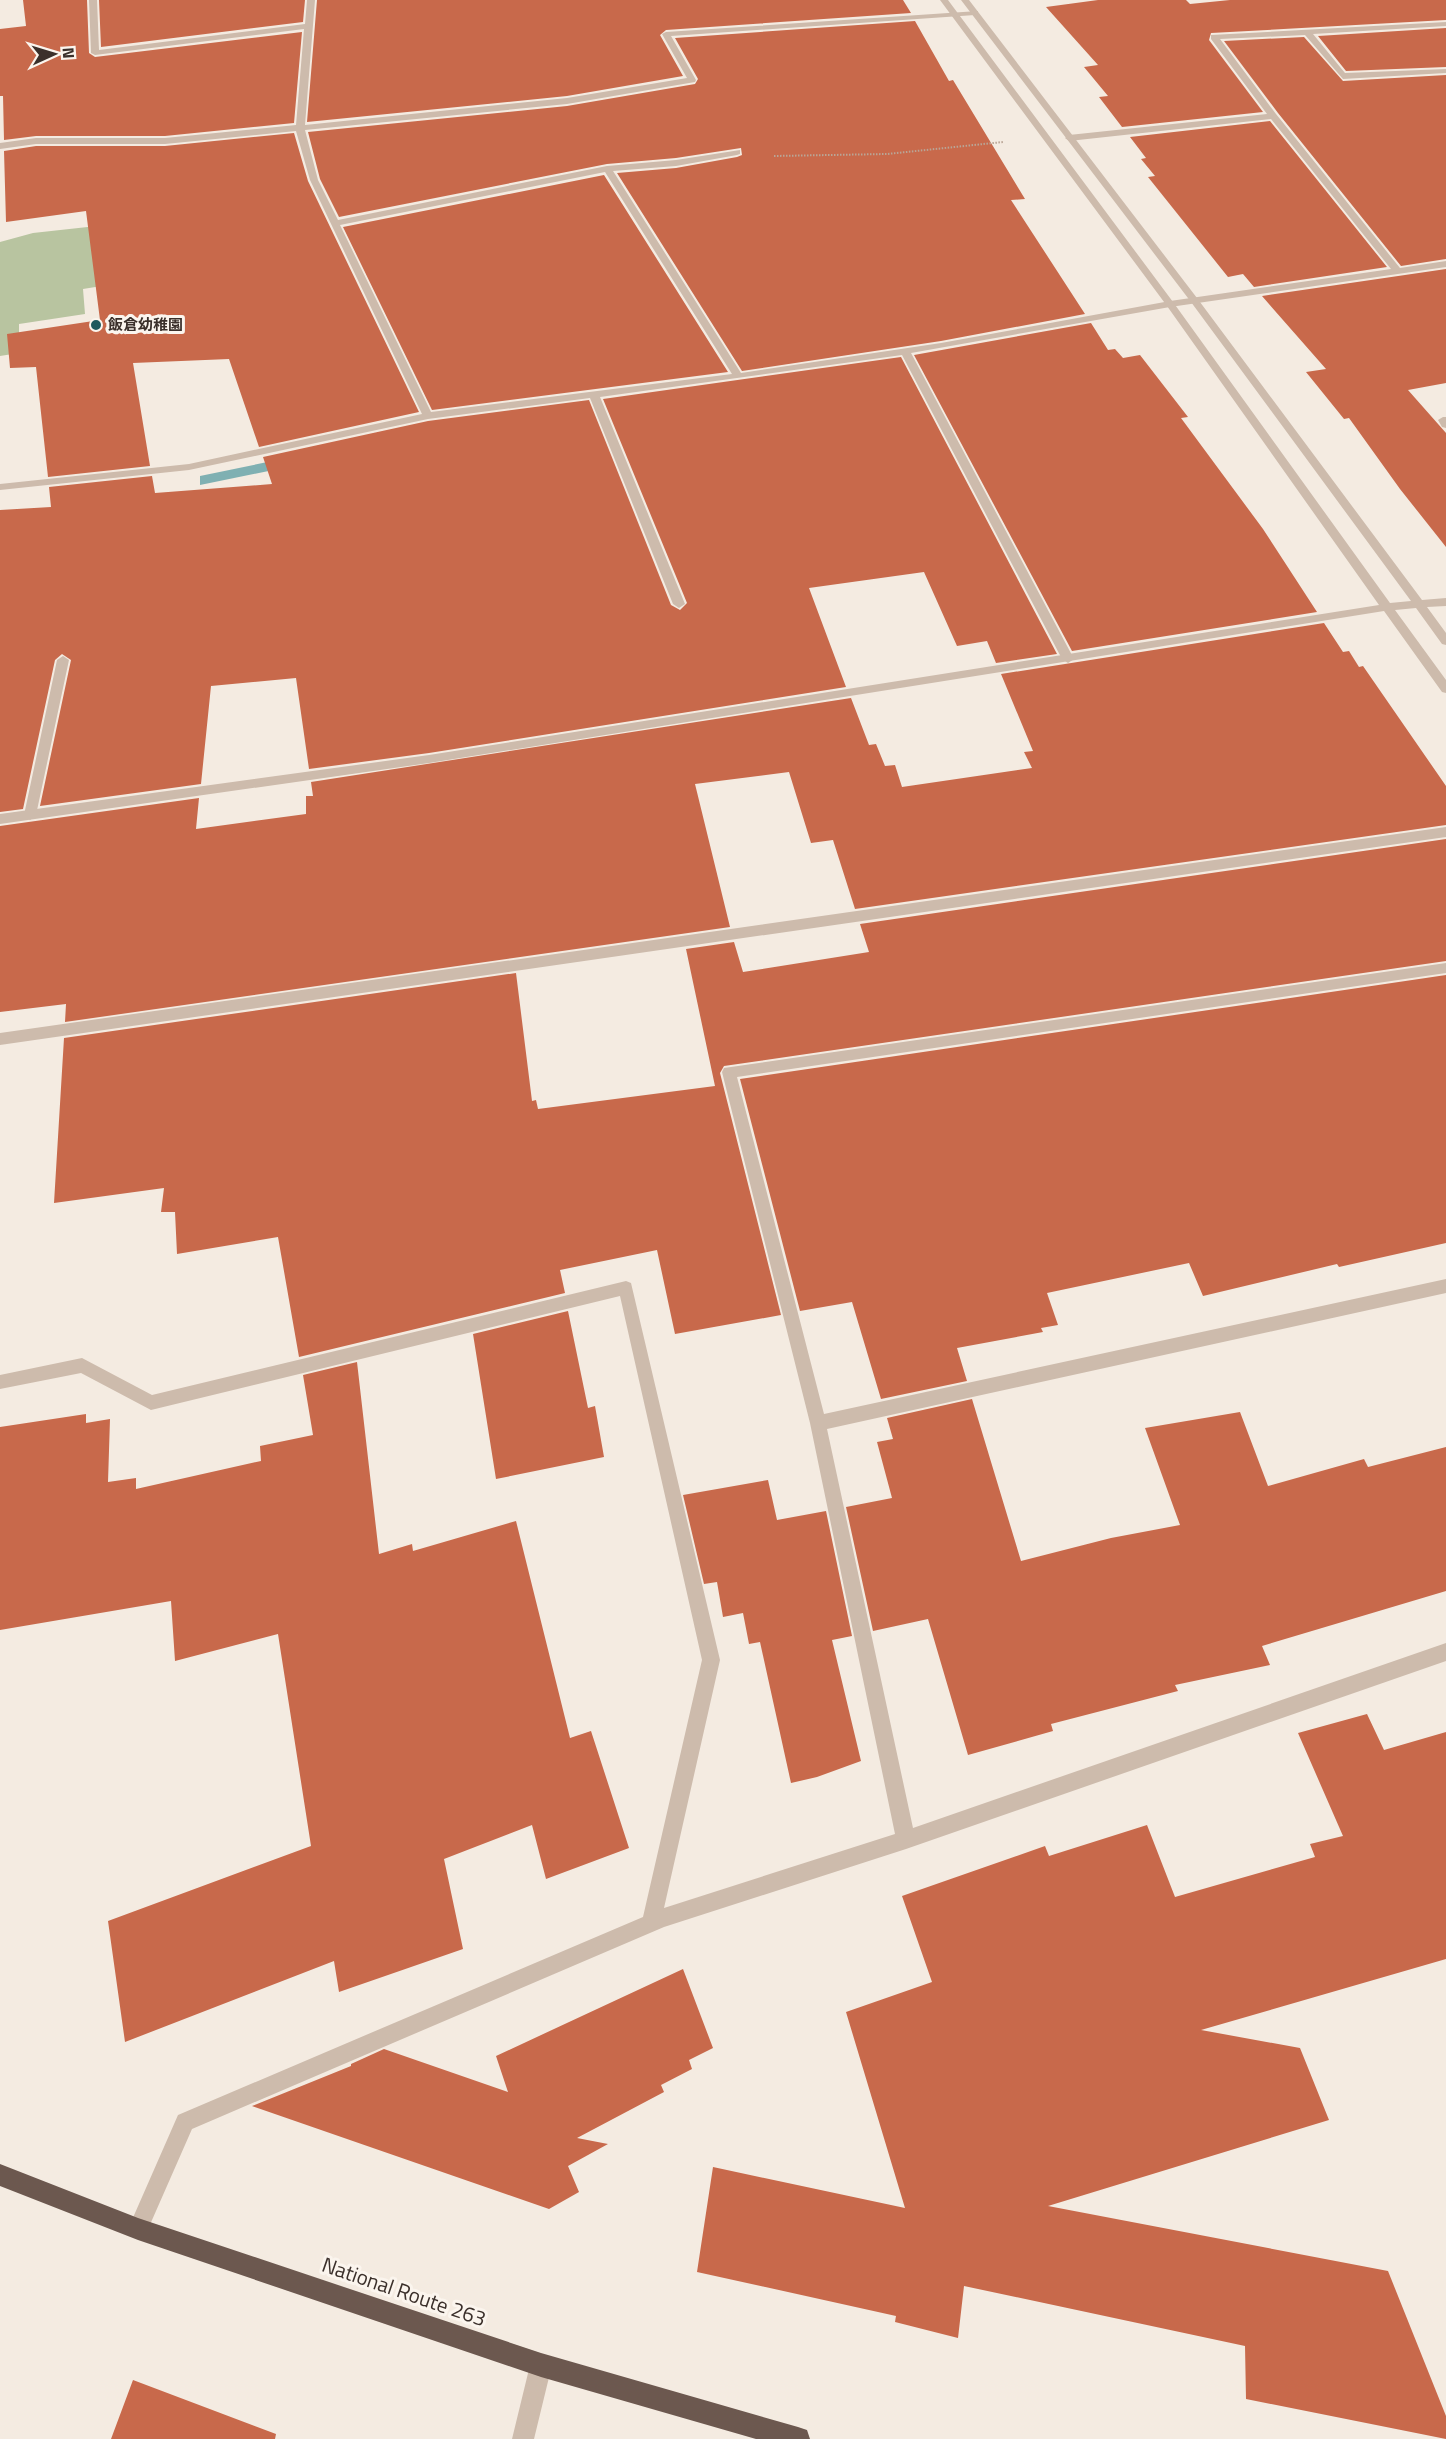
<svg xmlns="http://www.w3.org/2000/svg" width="1446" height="2439" font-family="'Titillium Web','Noto Sans JP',sans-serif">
	<rect width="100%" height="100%" fill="#f4ebe1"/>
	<path fill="#b8c4a0" d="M 124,223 L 207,269 L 83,289 L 85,314 L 19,324 L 19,353 L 0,356 L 0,242 L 33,233 Z"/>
	<path fill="#7fb0b2" d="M 326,450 L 327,459 L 200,485 L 200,476 Z"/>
	<path fill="#c8694b" d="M 23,0 L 87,0 L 89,53 L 95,57 L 302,32 L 294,123 L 165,136 L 36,136 L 4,140 L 3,96 L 0,96 L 0,29 L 26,26 Z
		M 99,0 L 305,0 L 303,22 L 101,47 Z
		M 317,0 L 903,0 L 911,13 L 666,30 L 660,35 L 683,76 L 567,96 L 307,122 Z
		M 1098,0 L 1186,0 L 1190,4 L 1230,0 L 1446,0 L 1446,20 L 1211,33 L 1209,40 L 1263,112 L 1122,127 L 1099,97 L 1108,96 L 1084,67 L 1098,65 L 1046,7 Z
		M 915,21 L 949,81 L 953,80 L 1025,199 L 1011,200 L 1085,314 L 941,341 L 742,371 L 617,173 L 676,168 L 737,157 L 742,155 L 741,148 L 676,158 L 607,164 L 339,217 L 320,179 L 308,132 L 567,106 L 695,84 L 698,79 L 675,38 Z
		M 1446,28 L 1446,67 L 1346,71 L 1318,36 Z
		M 1304,37 L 1343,81 L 1446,75 L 1446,259 L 1401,266 L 1278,113 L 1224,41 Z
		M 1270,121 L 1387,267 L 1254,287 L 1243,274 L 1228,277 L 1148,177 L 1155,176 L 1141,159 L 1146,158 L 1130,137 Z
		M 294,133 L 308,181 L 419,412 L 259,447 L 229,359 L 133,363 L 150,466 L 48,477 L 36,367 L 10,368 L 7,334 L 100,320 L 86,211 L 6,222 L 4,151 L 36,146 L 165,146 Z
		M 604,175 L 728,372 L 432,410 L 343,227 Z
		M 1446,269 L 1446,383 L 1408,390 L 1446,433 L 1446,547 L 1400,489 L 1349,418 L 1344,419 L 1306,372 L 1326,369 L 1262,296 Z
		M 1091,323 L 1108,350 L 1115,349 L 1123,358 L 1140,355 L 1188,417 L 1181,418 L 1263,529 L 1317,612 L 1072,651 L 914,355 Z
		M 901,357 L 1057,654 L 996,663 L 987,641 L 957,646 L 924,572 L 809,588 L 846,687 L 429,753 L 309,769 L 296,678 L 211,686 L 201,784 L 40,806 L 71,660 L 62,654 L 55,660 L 23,809 L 0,812 L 0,510 L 51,507 L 49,487 L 152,476 L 155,493 L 272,484 L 263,457 L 428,421 L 589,400 L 671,605 L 680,610 L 687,603 L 603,399 Z
		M 1324,623 L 1343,652 L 1349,651 L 1359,667 L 1363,666 L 1446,786 L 1446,825 L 855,909 L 833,840 L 811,843 L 789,772 L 695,784 L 730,927 L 65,1022 L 66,1004 L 0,1012 L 0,826 L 199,798 L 196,829 L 306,814 L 306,796 L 313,796 L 311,782 L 851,698 L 869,745 L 876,744 L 885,766 L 895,765 L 902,787 L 1032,768 L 1024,752 L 1033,751 L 1001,674 Z
		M 1446,839 L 1446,961 L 724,1066 L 720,1073 L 781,1315 L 675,1334 L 657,1250 L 560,1270 L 565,1293 L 299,1357 L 278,1237 L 177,1254 L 175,1212 L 161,1212 L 164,1188 L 54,1203 L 64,1038 L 516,973 L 532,1101 L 536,1100 L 538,1109 L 715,1086 L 686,949 L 734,942 L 743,972 L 869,952 L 860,924 Z
		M 1446,975 L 1446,1243 L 1339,1267 L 1337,1264 L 1203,1296 L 1189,1263 L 1047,1293 L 1058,1325 L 1041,1328 L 1043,1332 L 957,1348 L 967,1381 L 881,1399 L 852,1302 L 800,1311 L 740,1079 Z
		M 568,1311 L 588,1408 L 595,1406 L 604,1457 L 496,1479 L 473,1334 Z
		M 357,1362 L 379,1554 L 412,1544 L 413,1551 L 516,1521 L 570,1738 L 591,1731 L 629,1848 L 546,1879 L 532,1825 L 444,1859 L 463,1949 L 339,1992 L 334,1961 L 125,2042 L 108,1921 L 311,1846 L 278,1634 L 175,1661 L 171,1601 L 0,1630 L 0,1427 L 86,1414 L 86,1423 L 110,1419 L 108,1482 L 136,1478 L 136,1489 L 261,1461 L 260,1446 L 313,1435 L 303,1375 Z
		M 972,1399 L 1021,1561 L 1111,1538 L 1180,1525 L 1145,1428 L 1240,1412 L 1268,1486 L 1364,1459 L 1368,1467 L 1446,1447 L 1446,1591 L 1262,1646 L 1270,1665 L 1175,1685 L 1178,1691 L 1051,1724 L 1053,1731 L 968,1755 L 928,1619 L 873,1631 L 846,1507 L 892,1498 L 877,1442 L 893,1439 L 887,1418 Z
		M 768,1480 L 777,1520 L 826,1511 L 852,1636 L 832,1640 L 861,1761 L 817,1777 L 791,1783 L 760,1642 L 749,1644 L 743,1613 L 723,1617 L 717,1582 L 704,1584 L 683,1495 Z
		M 1367,1714 L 1384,1750 L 1446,1732 L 1446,1959 L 1201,2030 L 1300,2048 L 1329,2120 L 1048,2206 L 1388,2271 L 1446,2416 L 1446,2439 L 1246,2399 L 1245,2346 L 964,2286 L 958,2338 L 895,2322 L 896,2316 L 697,2272 L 713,2167 L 905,2208 L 846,2012 L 932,1982 L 902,1896 L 1045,1846 L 1049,1856 L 1147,1825 L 1175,1897 L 1315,1857 L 1310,1844 L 1343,1836 L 1298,1733 Z
		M 683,1969 L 713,2048 L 689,2060 L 692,2069 L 661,2085 L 664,2092 L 577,2138 L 608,2144 L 568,2166 L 579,2192 L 549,2209 L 252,2106 L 351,2066 L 351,2064 L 384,2049 L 508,2092 L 496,2056 Z
		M 133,2380 L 276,2434 L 275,2439 L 111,2439 Z"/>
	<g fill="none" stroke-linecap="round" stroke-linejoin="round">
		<path stroke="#b9a596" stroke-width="2" stroke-dasharray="1.5 1.5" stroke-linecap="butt" d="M 774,156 L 887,154 L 1003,142"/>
		<path fill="#cdbbac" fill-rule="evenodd" d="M 89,0 L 97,0 L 99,50 L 305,24 L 307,0 L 315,0 L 305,125 L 567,98 L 687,78 L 662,34 L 666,32 L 978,11 L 978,15 L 975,15 L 671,36 L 696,80 L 695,82 L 567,104 L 305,130 L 318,180 L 338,220 L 607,166 L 676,160 L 740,150 L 740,154 L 737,155 L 676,166 L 613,171 L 741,373 L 941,343 L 1170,301 L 1391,269 L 1271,119 L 1069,141 L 1065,138 L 1069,135 L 1267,114 L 1211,39 L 1211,35 L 1446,22 L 1446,26 L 1313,34 L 1345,73 L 1446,69 L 1446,73 L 1343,79 L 1305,35 L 1220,39 L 1276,114 L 1400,268 L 1446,261 L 1446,267 L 1170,307 L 911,353 L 1074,659 L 1068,663 L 1062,659 L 902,355 L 600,397 L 685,604 L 679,608 L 673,604 L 590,398 L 428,419 L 189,470 L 0,490 L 0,484 L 189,464 L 422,414 L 310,180 L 296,131 L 165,144 L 36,144 L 0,149 L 0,143 L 36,138 L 165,138 L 296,125 L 304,29 L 95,55 L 91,53 ZM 605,172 L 732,374 L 431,412 L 340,225 Z
			M 1443,417 L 1446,417 L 1446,428 L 1442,427 L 1438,420 Z
			M 63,656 L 69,660 L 36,815 L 30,820 L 24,815 L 57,660 Z
			M 1446,827 L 1446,837 L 0,1045 L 0,1033 Z
			M 1446,963 L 1446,973 L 737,1077 L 824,1414 L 1446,1279 L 1446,1293 L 827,1429 L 913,1828 L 1446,1643 L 1446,1661 L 906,1849 L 664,1927 L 192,2129 L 145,2236 L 138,2239 L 131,2236 L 128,2229 L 178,2115 L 643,1917 L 702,1660 L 620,1296 L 151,1410 L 81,1373 L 0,1389 L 0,1375 L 82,1358 L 152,1395 L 626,1281 L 631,1283 L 720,1660 L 664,1908 L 895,1834 L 810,1423 L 722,1072 L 724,1068 Z
			M 541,2354 L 549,2357 L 552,2365 L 534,2439 L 512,2439 L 530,2365 L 533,2357 Z"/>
		<path fill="#cdbbac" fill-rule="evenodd" d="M 940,0 L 948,0 L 1173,302 L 1390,603 L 1411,601 L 1191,302 L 961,0 L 969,0 L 1197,298 L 1422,600 L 1446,598 L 1446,606 L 1427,607 L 1446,633 L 1446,645 L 1442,644 L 1416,608 L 1395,610 L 1446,680 L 1446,693 L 1442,692 L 1384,611 L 429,763 L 0,824 L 0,814 L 429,755 L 1379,605 L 1167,306 Z"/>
		<path fill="#6c584f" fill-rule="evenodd" d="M 0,2164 L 138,2218 L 541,2353 L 798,2427 L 807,2430 L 810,2439 L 756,2439 L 541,2377 L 138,2240 L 0,2186 Z"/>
	</g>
	<circle fill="#1f5a5e" stroke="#fbf5ee" stroke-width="2" cx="96" cy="325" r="6"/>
	<g text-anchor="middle" stroke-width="6" stroke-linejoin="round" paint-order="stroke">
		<g font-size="15" font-weight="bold" fill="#3b302b" stroke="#fbf5ee" text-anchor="start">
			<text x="108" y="330">飯倉幼稚園</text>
		</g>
		<g font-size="21" fill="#3b302b" stroke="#fbf5ee">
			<text transform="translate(404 2292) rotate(19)" y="7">National Route 263</text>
		</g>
	</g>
	<g transform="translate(54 54) rotate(86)" stroke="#fbf5ee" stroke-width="4.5" paint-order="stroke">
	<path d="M0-4.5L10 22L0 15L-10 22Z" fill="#3b302b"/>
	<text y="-9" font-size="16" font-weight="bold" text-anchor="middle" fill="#3b302b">N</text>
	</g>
</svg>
